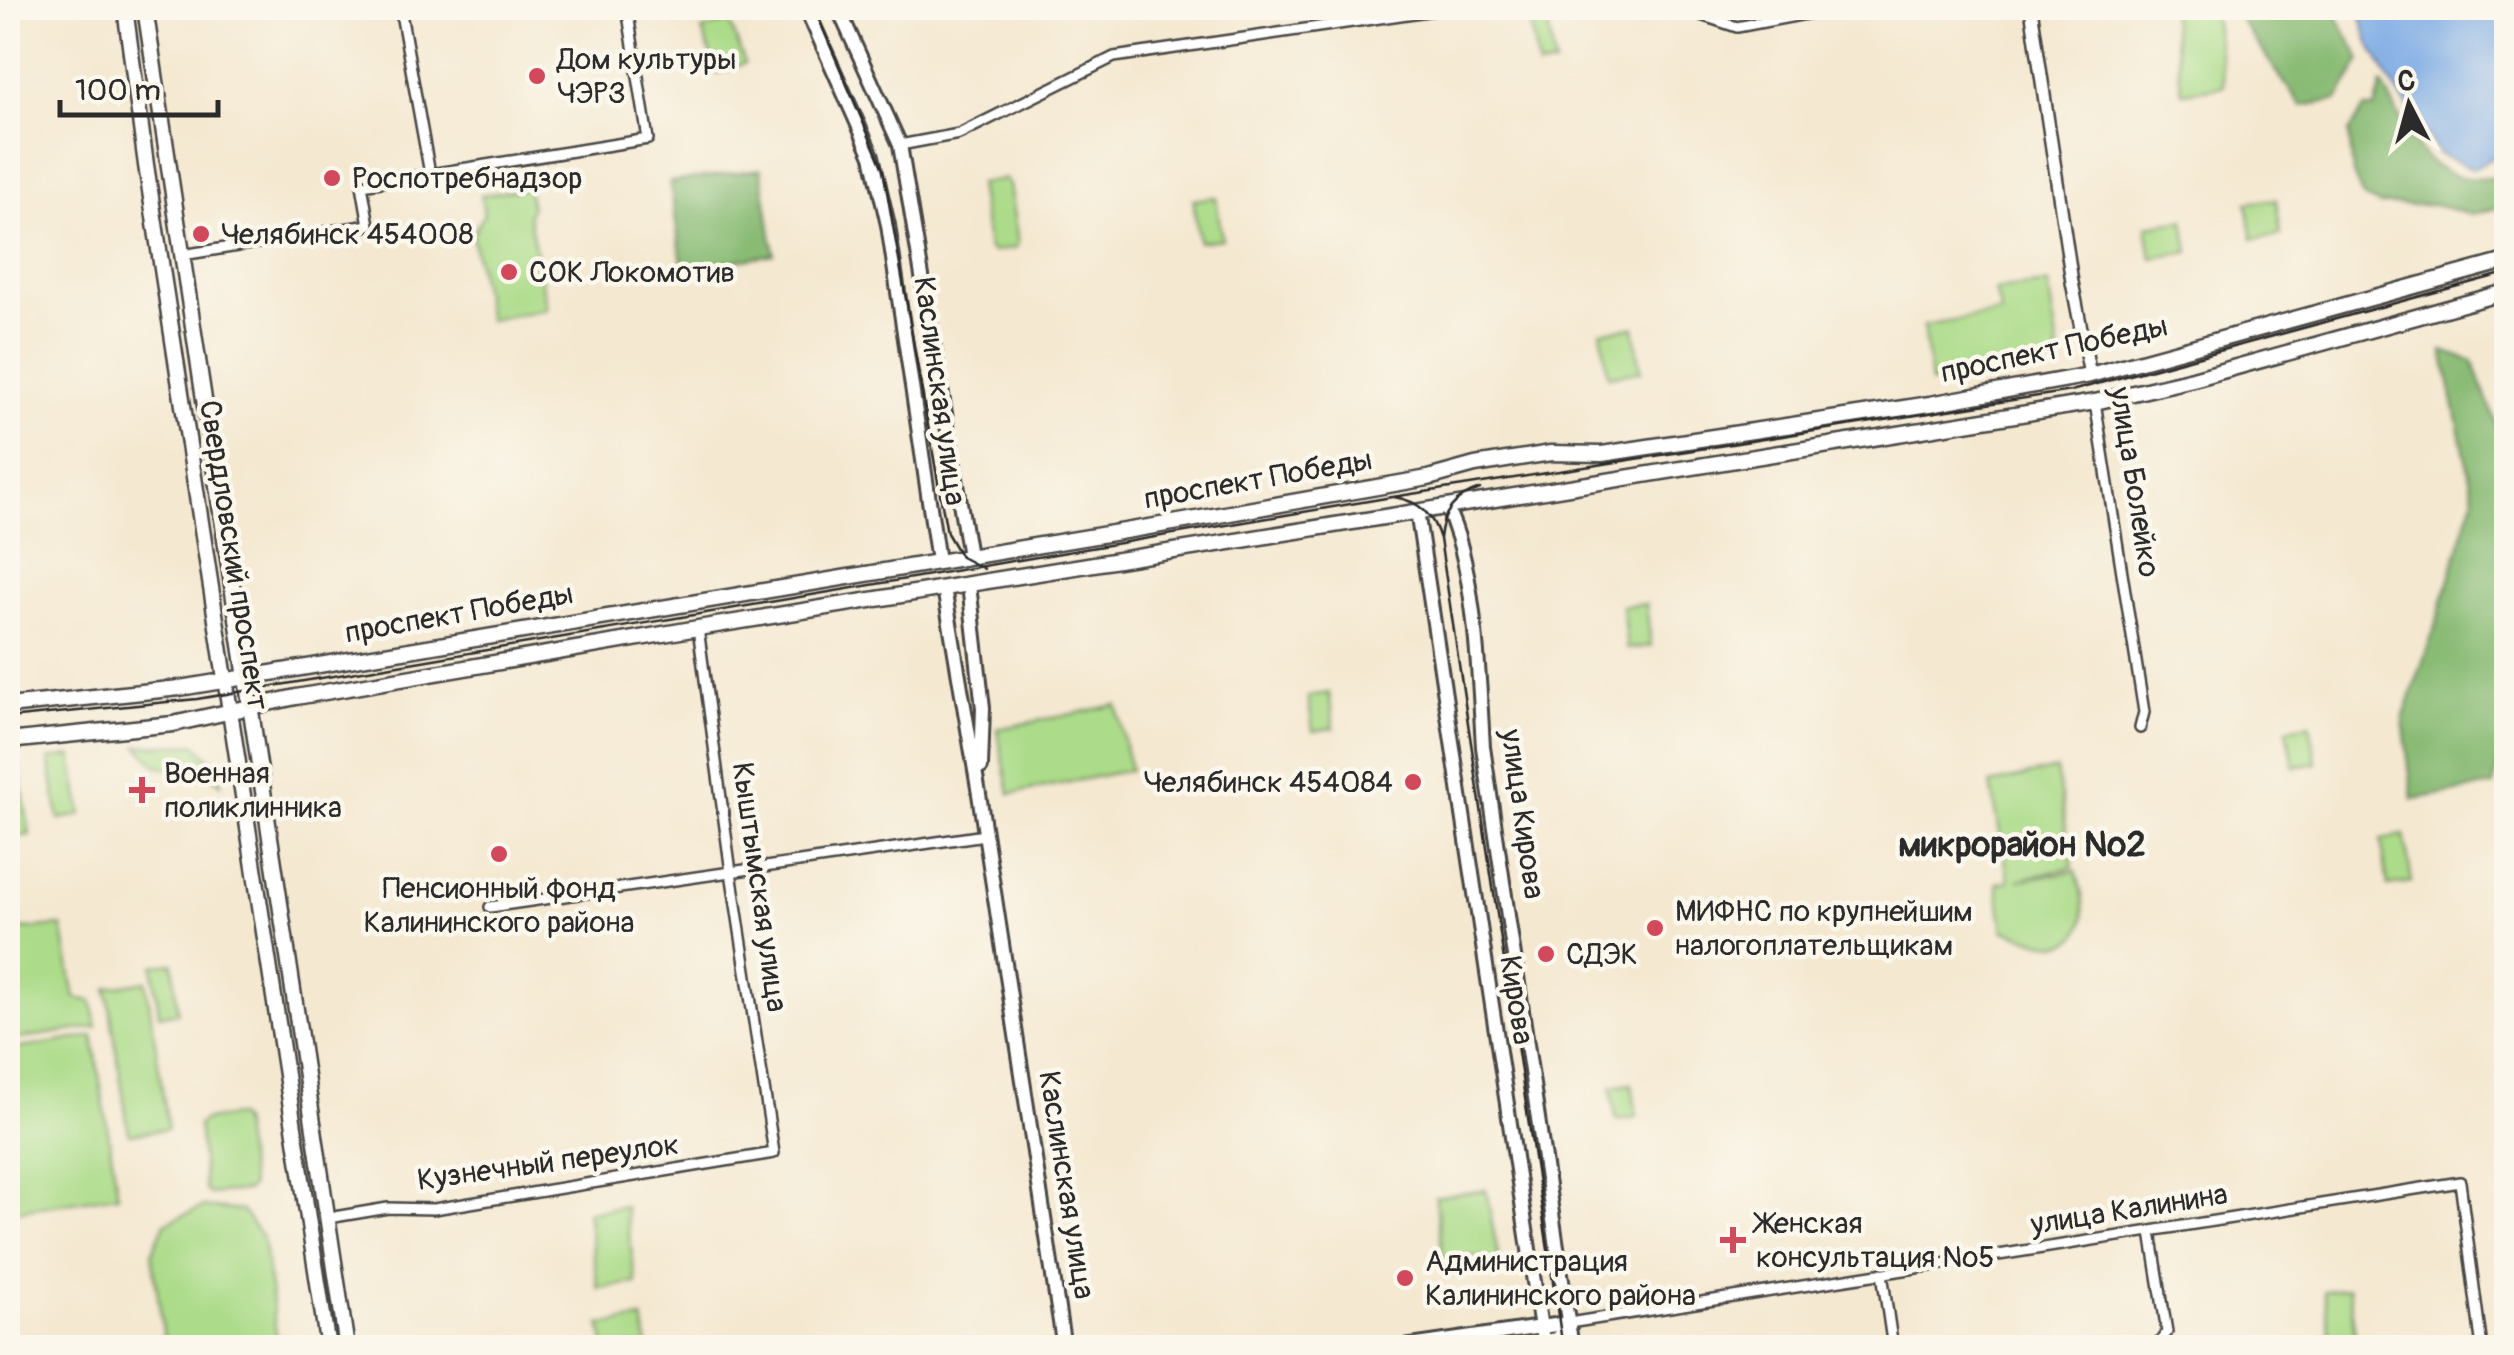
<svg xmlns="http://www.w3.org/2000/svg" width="2514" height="1355" font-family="Pangolin,sans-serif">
	<rect width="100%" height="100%" fill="#fbf7ec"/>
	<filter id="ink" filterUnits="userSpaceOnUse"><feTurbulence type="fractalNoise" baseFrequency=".01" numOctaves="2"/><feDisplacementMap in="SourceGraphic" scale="20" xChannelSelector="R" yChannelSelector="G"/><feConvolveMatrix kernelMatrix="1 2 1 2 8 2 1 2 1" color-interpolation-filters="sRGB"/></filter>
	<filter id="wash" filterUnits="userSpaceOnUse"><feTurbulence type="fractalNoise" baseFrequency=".0048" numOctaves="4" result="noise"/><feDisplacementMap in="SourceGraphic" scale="40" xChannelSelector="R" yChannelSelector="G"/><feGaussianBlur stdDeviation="2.25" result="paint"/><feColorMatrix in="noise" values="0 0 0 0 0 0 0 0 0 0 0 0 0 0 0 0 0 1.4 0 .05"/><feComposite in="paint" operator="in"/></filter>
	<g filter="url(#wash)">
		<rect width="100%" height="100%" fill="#f4e8d0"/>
		<path fill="#acdb89" stroke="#6c835a" stroke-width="2.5" d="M 2170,8 L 2213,8 L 2224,86 L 2182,92 Z
			M 729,21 L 745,63 L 718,73 L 702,31 Z
			M 1548,24 L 1555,65 L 1538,68 L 1531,27 Z
			M 1005,179 L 1009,185 L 1018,242 L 1016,248 L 993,252 L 988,248 L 978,184 Z
			M 528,188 L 531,209 L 528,213 L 547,309 L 488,320 L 472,235 L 484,214 L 481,195 Z
			M 1216,197 L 1222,239 L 1199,242 L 1193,200 Z
			M 2276,199 L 2281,235 L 2253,239 L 2247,203 Z
			M 2184,220 L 2189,252 L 2152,258 L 2147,226 Z
			M 2048,284 L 2060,362 L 1931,383 L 1923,326 L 2001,313 L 1995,290 Z
			M 1634,327 L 1641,371 L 1608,376 L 1601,331 Z
			M 1646,604 L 1651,646 L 1627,649 L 1622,606 Z
			M 1329,693 L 1334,728 L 1313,731 L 1308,696 Z
			M 1117,705 L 1130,770 L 1010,794 L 997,729 Z
			M 2310,724 L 2317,763 L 2294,767 L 2287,728 Z
			M 195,744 L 219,767 L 221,784 L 203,772 L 200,777 L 156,765 L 138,746 Z
			M 72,756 L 82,815 L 59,819 L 49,759 Z
			M 18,764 L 30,835 L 8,838 L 8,816 L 13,814 L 8,766 Z
			M 2056,769 L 2073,867 L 2018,880 L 2076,871 C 2085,901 2096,955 2042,942 C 2029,939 2018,932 2004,931 L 1997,883 L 2009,881 L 1991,784 Z
			M 2404,835 L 2412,882 L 2388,886 L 2381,839 Z
			M 62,926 L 75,998 L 92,1001 L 97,1027 L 8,1040 L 8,930 Z
			M 173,963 L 178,1013 L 159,1015 L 153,965 Z
			M 146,981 L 168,1129 L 129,1134 L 107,988 Z
			M 93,1036 L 118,1195 L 8,1212 L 8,1050 Z
			M 1632,1084 L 1637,1117 L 1616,1120 L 1611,1087 Z
			M 236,1116 L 241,1121 L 251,1187 L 246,1191 L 209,1194 L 205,1190 L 198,1125 L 204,1120 Z
			M 1486,1190 L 1500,1266 L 1488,1267 L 1482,1259 L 1468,1255 L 1459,1261 L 1454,1274 L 1446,1276 L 1435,1197 Z
			M 625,1206 L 636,1283 L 598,1288 L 587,1212 Z
			M 203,1207 L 242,1211 L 263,1238 L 278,1347 L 165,1347 L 152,1253 L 165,1223 Z
			M 2349,1288 L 2356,1342 L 2331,1345 L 2324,1291 Z
			M 643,1319 L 648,1347 L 605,1347 L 601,1325 Z"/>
		<path fill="#89bb75" stroke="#5a7350" stroke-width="2.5" d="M 2232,8 L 2332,8 L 2361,60 L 2338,100 L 2301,106 Z
			M 2382,84 C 2417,147 2424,189 2506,176 L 2506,206 L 2472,214 L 2433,205 L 2380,205 L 2363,197 L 2353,174 L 2349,132 L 2364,109 L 2375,109 Z
			M 761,169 L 774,254 L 683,269 L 670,182 Z
			M 2443,351 L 2473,361 L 2499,433 L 2506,434 L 2506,747 L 2503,748 L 2493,786 L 2413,799 L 2403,719 L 2438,618 L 2474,497 Z"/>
		<path fill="#7baae4" stroke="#536a88" stroke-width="2.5" d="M 2358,8 L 2506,8 L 2506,150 L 2472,169 L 2439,154 L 2389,79 L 2368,40 Z"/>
	</g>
	<g filter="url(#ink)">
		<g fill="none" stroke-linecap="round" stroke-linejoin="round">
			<g stroke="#494744" stroke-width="14">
				<path id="minor" d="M 400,8 L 430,174
					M 1680,8 L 1737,27 L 1838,8
					M 900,145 L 959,134 L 1114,57 L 1448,8
					M 182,255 L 369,225 L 362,185 L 648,139 L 627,8
					M 2095,402 L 2144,712 L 2140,728
					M 490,907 L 985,835
					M 328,1218 L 388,1208 L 434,1209 L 774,1153 L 731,872 L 698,628
					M 2151,1232 L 2167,1332 L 2156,1348
					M 1882,1273 L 1893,1348
					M 1569,1323 L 2460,1182 L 2482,1348"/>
			</g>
			<g stroke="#494744" stroke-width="16">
				<path id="tertiary" d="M 2031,8 L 2072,282 L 2090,375"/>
			</g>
			<g stroke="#494744" stroke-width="18">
				<path id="secondary" d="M 806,8 L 872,156 L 888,225 L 938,561
					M 838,8 L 900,145 L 969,556
					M 1446,507 C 1476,564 1479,681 1483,747 L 1572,1348
					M 1417,511 L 1544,1348
					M 969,585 L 983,708 L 981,767
					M 944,588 L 979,794 L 1064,1348
					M 1397,1348 L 1569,1323
					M 1503,1348 L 1557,1339 L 1569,1323"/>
			</g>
			<g stroke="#494744" stroke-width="19">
				<path id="primary" d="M 125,8 L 146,165 L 328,1348
					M 145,8 L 347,1348
					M 8,706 L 180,688 L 1179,522 L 1428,478 L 1475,465 L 1551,453 L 1602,454 L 1930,404 L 2090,375 L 2506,261
					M 8,741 L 173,724 L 296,697 L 698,628 L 2095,402 L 2193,379 L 2506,292"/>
			</g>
			<use href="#minor" stroke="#fff" stroke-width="9"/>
			<use href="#tertiary" stroke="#fff" stroke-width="11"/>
			<use href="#secondary" stroke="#fff" stroke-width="12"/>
			<use href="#primary" stroke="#fff" stroke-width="14"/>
			<path stroke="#2b2b2b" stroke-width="2.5" d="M 814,8 L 883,169 L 947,533 L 961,557 L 984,569
				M 1394,497 C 1420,501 1433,515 1440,539 L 1563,1348
				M 1440,539 C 1442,512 1455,497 1480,489
				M 8,718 L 197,699 L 1386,498 L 2071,391 L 2506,273"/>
		</g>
	</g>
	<g fill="#d1495b" stroke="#fbf7ec" stroke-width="4">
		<circle cx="537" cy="76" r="10"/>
		<circle cx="332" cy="178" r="10"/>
		<circle cx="201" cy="234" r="10"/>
		<circle cx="509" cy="272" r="10"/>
		<circle cx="1413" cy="782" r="10"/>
		<path d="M137 775h10v10h10v10h-10v10h-10v-10h-10v-10h10z"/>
		<circle cx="499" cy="854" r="10"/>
		<circle cx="1655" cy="928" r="10"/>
		<circle cx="1546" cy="954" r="10"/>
		<path d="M1728 1225h10v10h10v10h-10v10h-10v-10h-10v-10h10z"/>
		<circle cx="1405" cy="1278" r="10"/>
	</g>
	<g text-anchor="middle" stroke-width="9" stroke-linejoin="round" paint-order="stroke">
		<g font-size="30" fill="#2b2b2b" stroke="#fbf7ec" text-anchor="start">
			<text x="557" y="69">Дом культуры<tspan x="557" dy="34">ЧЭРЗ</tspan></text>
			<text x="352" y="188">Роспотребнадзор</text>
			<text x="221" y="244">Челябинск 454008</text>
			<text x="529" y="282">СОК Локомотив</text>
			<text x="164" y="783">Военная<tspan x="164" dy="34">поликлинника</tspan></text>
			<text x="1393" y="792" text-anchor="end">Челябинск 454084</text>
			<text x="499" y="898" text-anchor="middle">Пенсионный фонд<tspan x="499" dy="34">Калининского района</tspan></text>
			<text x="1675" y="921">МИФНС по крупнейшим<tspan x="1675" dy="34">налогоплательщикам</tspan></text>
			<text x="1566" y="964">СДЭК</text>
			<text x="1756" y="1233">Женская<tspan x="1756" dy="34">консультация №5</tspan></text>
			<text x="1425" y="1271">Администрация<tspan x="1425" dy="34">Калининского района</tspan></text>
		</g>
		<g font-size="30" fill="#2b2b2b" stroke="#fbf7ec">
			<text transform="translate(2054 349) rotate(-12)" y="10">проспект Победы</text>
			<text transform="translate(940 391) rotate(82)" y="10">Каслинская улица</text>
			<text transform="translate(1258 479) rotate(-10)" y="10">проспект Победы</text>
			<text transform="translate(2135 482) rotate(81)" y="10">улица Болейко</text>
			<text transform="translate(234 555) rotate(81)" y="10">Свердловский проспект</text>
			<text transform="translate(459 613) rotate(-10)" y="10">проспект Победы</text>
			<text transform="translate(1523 814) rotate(82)" y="10">улица Кирова</text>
			<text transform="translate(760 887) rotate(82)" y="10">Кыштымская улица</text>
			<text transform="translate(1517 1000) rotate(81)" y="10">Кирова</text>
			<text transform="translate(548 1162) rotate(-8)" y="10">Кузнечный переулок</text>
			<text transform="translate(1067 1185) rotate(81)" y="10">Каслинская улица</text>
			<text transform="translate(2129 1209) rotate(-9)" y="10">улица Калинина</text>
		</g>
		<g font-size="35" font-weight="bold" fill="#2b2b2b" stroke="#fbf7ec">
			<text x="2022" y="856">микрорайон №2</text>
		</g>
	</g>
	<rect width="2514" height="1355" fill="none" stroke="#fbf7ec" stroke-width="40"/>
	<g transform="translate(2409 105) rotate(354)" stroke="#fbf7ec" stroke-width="8" paint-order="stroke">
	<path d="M0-8L18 38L0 25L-18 38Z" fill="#2b2b2b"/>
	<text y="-15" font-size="28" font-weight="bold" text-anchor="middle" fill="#2b2b2b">С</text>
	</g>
	<path d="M60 100v15h158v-15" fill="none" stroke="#2b2b2b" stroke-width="5"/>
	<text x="75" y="100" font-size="30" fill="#2b2b2b" stroke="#fbf7ec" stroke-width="8" paint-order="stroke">100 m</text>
</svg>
